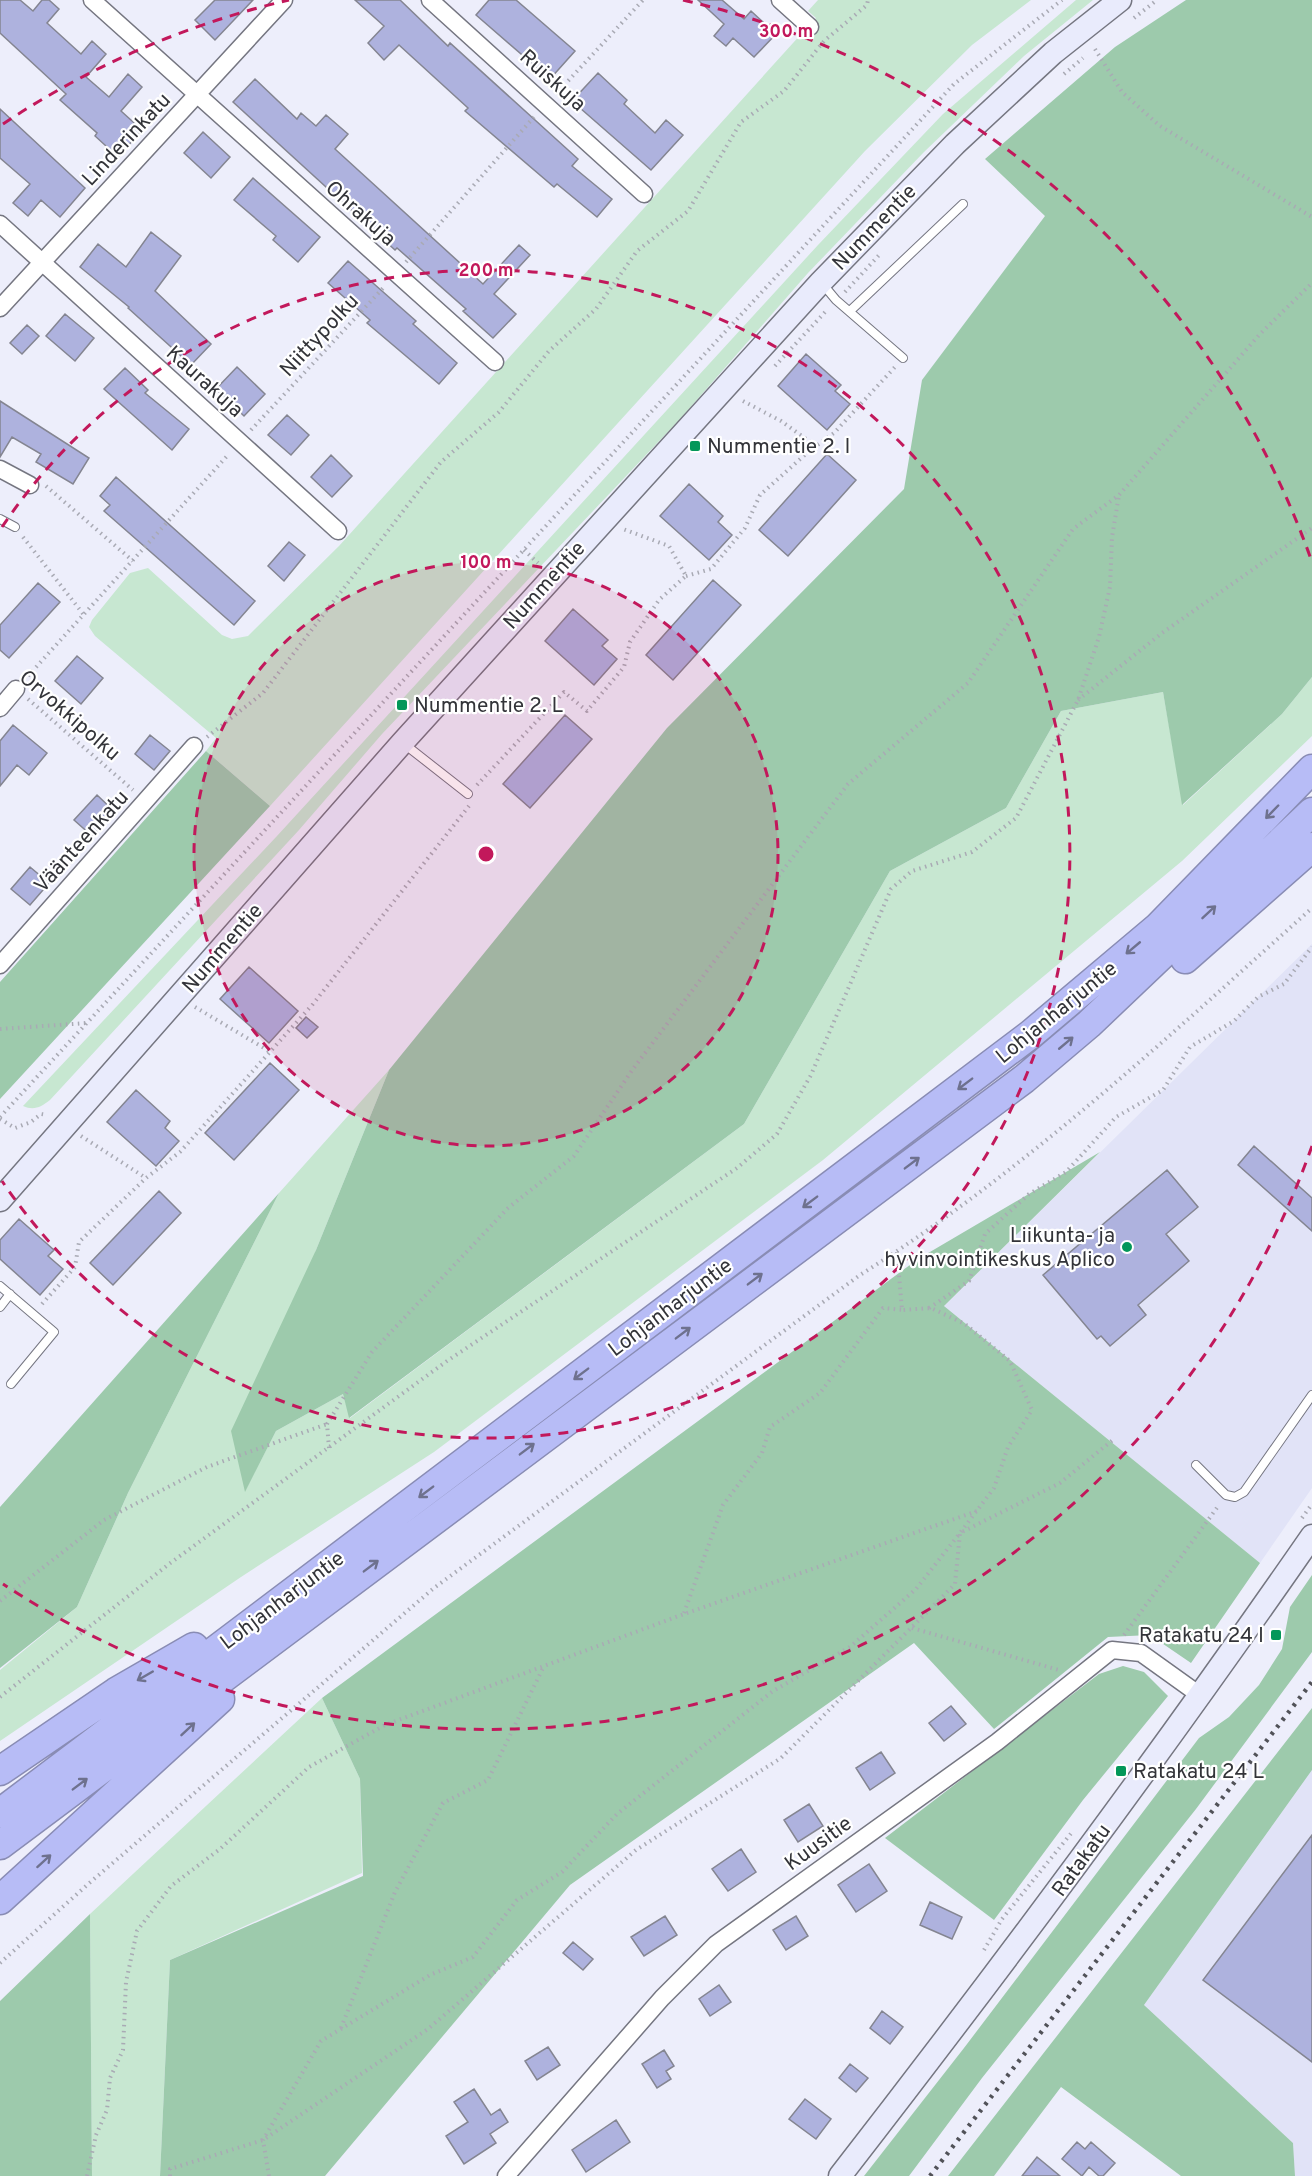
<svg xmlns="http://www.w3.org/2000/svg" width="1312" height="2176" font-family="Overpass,sans-serif">
	<rect width="100%" height="100%" fill="#edeefb"/>
	<path fill="#e1e3f7" d="M 1312,944 L 1312,1488 L 1260,1563 L 944,1306 Z
		M 1312,1770 L 1312,2176 L 1295,2176 L 1293,2143 L 1144,2005 Z"/>
	<path fill="#c7e7d1" d="M 818,0 L 1031,0 L 972,45 L 865,151 L 270,806 L 206,751 L 216,738 L 95,636 L 89,627 L 92,620 L 130,573 L 148,568 L 222,635 L 232,639 L 248,636 L 339,546 L 793,43 L 816,18 L 808,11 Z
		M 1076,0 L 1093,0 L 1024,56 L 924,152 L 808,273 L 681,418 L 382,734 L 299,830 L 50,1100 C 41,1107 34,1111 23,1106 L 277,836 L 818,245 L 943,114 Z
		M 1312,677 L 1312,736 L 1182,861 L 823,1160 L 434,1452 L 241,1577 L 0,1741 L 0,1670 L 77,1607 L 128,1493 L 279,1193 L 389,1070 L 316,1250 L 245,1491 L 276,1431 L 343,1394 L 350,1418 L 744,1124 L 890,871 L 1006,808 L 1061,711 L 1163,692 L 1183,805 L 1282,714 Z
		M 322,1698 L 360,1779 L 362,1873 L 170,1960 L 160,2176 L 92,2176 L 90,1914 Z"/>
	<path fill="#9dcaac" d="M 1186,0 L 1312,0 L 1312,677 L 1282,714 L 1182,805 L 1163,692 L 1061,711 L 1006,808 L 890,871 L 744,1124 L 349,1418 L 343,1394 L 276,1431 L 245,1492 L 231,1431 L 316,1250 L 389,1070 L 667,728 L 904,489 L 922,380 L 1045,216 L 985,159 L 1115,47 Z
		M 206,751 L 270,806 L 0,1099 L 0,982 Z
		M 1100,1152 L 944,1306 L 1260,1563 L 1191,1663 L 1150,1635 L 1108,1637 L 994,1729 L 914,1643 L 570,1885 L 325,2176 L 160,2176 L 170,1960 L 363,1876 L 360,1779 L 322,1698 L 918,1259 Z
		M 279,1193 L 128,1493 L 77,1607 L 0,1668 L 0,1507 Z
		M 1312,1575 L 1312,1652 L 1196,1809 L 982,2078 L 909,2176 L 864,2176 L 964,2048 L 1199,1738 L 1229,1717 L 1259,1685 L 1282,1649 L 1290,1607 Z
		M 1123,1666 L 1144,1672 L 1168,1696 L 1083,1800 L 994,1920 L 885,1838 L 1099,1674 Z
		M 1312,1708 L 1312,1770 L 1144,2005 L 1293,2143 L 1295,2176 L 1181,2176 L 1061,2087 L 994,2176 L 948,2176 Z
		M 90,1914 L 92,2176 L 0,2176 L 0,2001 Z"/>
	<path fill="#aeb2de" stroke="#848591" stroke-width="1.5" d="M 0,0 L 20,0 L 33,11 L 42,0 L 49,0 L 59,9 L 47,23 L 81,54 L 92,41 L 106,54 L 86,77 L 109,97 L 128,74 L 142,87 L 121,111 L 142,130 L 118,157 L 95,136 L 97,133 L 60,100 L 66,94 L 0,33 Z
		M 215,0 L 253,0 L 215,40 L 195,20 Z
		M 355,0 L 400,0 L 448,46 L 450,43 L 578,159 L 572,166 L 612,199 L 597,217 L 557,184 L 554,187 L 465,111 L 468,108 L 399,45 L 384,60 L 368,43 L 384,26 Z
		M 489,0 L 516,0 L 575,51 L 550,79 L 476,15 Z
		M 698,0 L 722,0 L 744,19 L 751,11 L 776,34 L 754,57 L 733,38 L 726,46 L 714,36 L 724,24 Z
		M 598,73 L 627,100 L 624,104 L 655,133 L 666,120 L 683,135 L 651,170 L 572,101 Z
		M 255,79 L 297,119 L 301,113 L 316,126 L 326,115 L 348,134 L 335,149 L 483,284 L 519,245 L 530,255 L 494,294 L 516,314 L 493,338 L 463,311 L 466,309 L 397,248 L 395,250 L 233,102 Z
		M 0,109 L 85,188 L 60,217 L 41,200 L 28,216 L 13,203 L 30,184 L 0,158 Z
		M 203,132 L 230,157 L 211,178 L 184,153 Z
		M 253,178 L 320,237 L 298,262 L 273,240 L 276,236 L 234,200 Z
		M 151,232 L 181,256 L 155,291 L 211,344 L 191,365 L 128,308 L 129,307 L 80,267 L 98,244 L 126,267 Z
		M 348,261 L 416,321 L 413,324 L 457,363 L 439,384 L 367,323 L 370,320 L 328,283 Z
		M 65,314 L 94,338 L 75,361 L 46,336 Z
		M 27,325 L 39,336 L 22,354 L 10,343 Z
		M 806,354 L 841,385 L 835,391 L 850,404 L 827,430 L 778,386 Z
		M 237,367 L 265,394 L 244,416 L 216,389 Z
		M 125,368 L 148,390 L 145,393 L 189,429 L 172,450 L 104,389 Z
		M 0,401 L 89,458 L 73,484 L 36,462 L 41,454 L 12,437 L 0,457 Z
		M 287,415 L 309,435 L 291,455 L 268,435 Z
		M 827,454 L 856,480 L 788,556 L 759,530 Z
		M 331,455 L 352,476 L 332,497 L 311,477 Z
		M 116,477 L 255,601 L 234,625 L 104,511 L 110,505 L 100,496 Z
		M 689,484 L 723,516 L 718,522 L 732,535 L 709,560 L 660,516 Z
		M 289,542 L 305,555 L 284,581 L 268,566 Z
		M 713,580 L 741,605 L 673,680 L 646,655 Z
		M 38,583 L 60,602 L 9,658 L 0,650 L 0,625 Z
		M 573,609 L 608,640 L 602,646 L 617,659 L 594,685 L 545,641 Z
		M 77,656 L 103,678 L 81,704 L 55,681 Z
		M 565,715 L 592,739 L 530,808 L 503,784 Z
		M 13,725 L 47,753 L 29,775 L 17,765 L 0,786 L 0,741 Z
		M 150,735 L 170,751 L 154,770 L 135,754 Z
		M 97,795 L 115,812 L 92,836 L 74,820 Z
		M 30,867 L 49,883 L 30,905 L 11,889 Z
		M 249,967 L 298,1011 L 269,1043 L 220,999 Z
		M 306,1017 L 318,1027 L 307,1038 L 296,1028 Z
		M 270,1063 L 299,1090 L 234,1160 L 205,1133 Z
		M 136,1090 L 170,1121 L 165,1128 L 179,1141 L 156,1166 L 107,1122 Z
		M 1254,1146 L 1312,1198 L 1312,1231 L 1238,1165 Z
		M 1167,1170 L 1198,1207 L 1166,1234 L 1189,1261 L 1138,1305 L 1146,1315 L 1110,1346 L 1101,1336 L 1097,1339 L 1043,1275 Z
		M 159,1191 L 181,1213 L 113,1285 L 90,1263 Z
		M 19,1219 L 54,1250 L 48,1256 L 63,1269 L 40,1295 L 0,1259 L 0,1240 Z
		M 951,1706 L 966,1724 L 944,1741 L 929,1723 Z
		M 881,1752 L 895,1773 L 870,1790 L 856,1768 Z
		M 809,1804 L 823,1826 L 798,1842 L 784,1820 Z
		M 1312,1835 L 1312,2062 L 1203,1980 Z
		M 741,1849 L 756,1872 L 728,1891 L 712,1869 Z
		M 869,1864 L 887,1891 L 856,1912 L 838,1885 Z
		M 930,1902 L 962,1917 L 952,1939 L 920,1925 Z
		M 665,1916 L 677,1935 L 644,1956 L 631,1937 Z
		M 796,1916 L 808,1936 L 786,1950 L 773,1930 Z
		M 573,1942 L 593,1959 L 583,1970 L 563,1953 Z
		M 719,1985 L 731,2002 L 710,2016 L 699,1999 Z
		M 882,2011 L 903,2027 L 890,2044 L 870,2028 Z
		M 548,2047 L 560,2065 L 537,2080 L 525,2061 Z
		M 664,2050 L 674,2066 L 666,2071 L 671,2079 L 657,2088 L 642,2064 Z
		M 850,2064 L 868,2078 L 856,2092 L 839,2078 Z
		M 474,2089 L 491,2115 L 500,2109 L 508,2122 L 490,2134 L 496,2143 L 464,2164 L 446,2136 L 468,2122 L 454,2102 Z
		M 805,2099 L 831,2119 L 816,2139 L 789,2119 Z
		M 616,2120 L 630,2142 L 586,2172 L 572,2150 Z
		M 1077,2142 L 1085,2149 L 1091,2142 L 1115,2163 L 1103,2176 L 1099,2176 L 1089,2167 L 1082,2176 L 1062,2159 Z
		M 1037,2157 L 1060,2176 L 1022,2176 Z"/>
	<g fill="none" stroke-linecap="round" stroke-linejoin="round">
		<g stroke="#757681" stroke-width="10">
			<path id="lane" d="M 821,282 L 836,300 L 903,358
				M 850,311 L 963,204
				M 0,519 L 15,527
				M 403,743 L 468,794
				M 0,1286 L 54,1332 L 11,1384
				M 0,1307 L 10,1294
				M 1196,1465 L 1226,1495 L 1235,1497 L 1244,1492 L 1312,1395"/>
		</g>
		<g stroke="#757681" stroke-width="19">
			<path id="street" d="M 92,0 L 495,362
				M 430,0 L 644,194
				M 780,0 L 810,27
				M 0,224 L 338,531
				M 0,308 L 284,0
				M 0,469 L 30,485
				M 0,708 L 16,689
				M 0,965 L 194,746
				M 506,2176 L 662,1998 L 716,1944 L 997,1742 L 1112,1650 L 1141,1653 L 1201,1696"/>
		</g>
		<g stroke="#757681" stroke-width="25">
			<path id="secondary" d="M 0,1200 L 402,743 L 821,282 L 955,144 L 1053,53 L 1120,0
				M 840,2176 C 1003,1966 1161,1754 1312,1536"/>
		</g>
		<g stroke="#898cb4" stroke-width="31">
			<path id="highway" d="M 1185,959 L 1312,847
				M 0,1771 L 116,1692 L 194,1647
				M 0,1813 L 1031,1034 L 1158,927 L 1312,769
				M 0,1845 L 1024,1079 L 1089,1024 L 1312,812
				M 0,1900 L 220,1699"/>
		</g>
		<path stroke="#a9aab4" stroke-width="4" stroke-dasharray="1.5 4.5" stroke-linecap="butt" d="M 1134,18 L 1157,0
			M 1095,49 L 1122,92 L 1160,126 L 1312,217
			M 1064,74 L 1083,58
			M 556,94 L 643,0
			M 406,262 L 534,117
			M 845,292 L 881,253
			M 775,366 L 827,310
			M 743,401 L 781,421 L 816,446
			M 251,430 L 385,286
			M 46,486 L 133,561
			M 23,537 L 84,615
			M 524,550 L 538,563
			M 686,576 L 711,569 L 745,528 L 760,495 L 808,452 L 834,433 L 895,367
			M 28,676 L 228,455
			M 28,699 L 133,790
			M 1078,700 L 1162,633 L 1312,528
			M 207,737 L 263,693 L 441,462 L 499,412 L 549,351 L 596,309 L 637,251 L 688,211 L 741,122 L 784,91 L 824,41 L 867,5 L 868,0
			M 477,785 L 564,692 L 587,711 L 624,667 L 630,642 L 659,600 L 686,576 L 669,546 L 623,529
			M 195,1007 L 269,1051
			M 0,1029 L 87,1023
			M 0,1117 L 954,84 L 1062,0
			M 0,1119 L 15,1128 L 31,1122 L 41,1114 L 47,1115
			M 81,1136 L 146,1178
			M 42,1304 L 75,1267 L 79,1242 L 146,1178 L 180,1152 L 313,1004 L 469,806
			M 929,1308 L 969,1281 L 985,1234 L 1029,1194 L 1066,1172 L 1116,1117 L 1163,1090 L 1190,1047 L 1234,1021 L 1258,997 L 1284,984 L 1312,947
			M 329,1448 L 327,1424 L 372,1352 L 508,1208 L 574,1156 L 633,1069 L 848,784 L 968,683 L 1073,529 L 1119,495 L 1260,334 L 1312,283
			M 1302,1518 L 1312,1504
			M 0,1601 L 104,1520 L 207,1467 L 327,1424
			M 684,1613 L 723,1505 L 762,1453 L 770,1427 L 820,1393 L 883,1308 L 904,1310
			M 912,1628 L 1059,1670
			M 1124,1635 L 1219,1505
			M 0,1697 L 169,1564 L 447,1361 L 737,1168 L 777,1134 L 811,1075 L 891,889 L 912,871 L 972,852 L 1016,818 L 1078,700 L 1099,637 L 1110,587 L 1112,537 L 1119,495
			M 984,1950 L 1002,1919 L 1073,1831
			M 0,1963 L 87,1885 L 434,1588 L 860,1275 C 1025,1171 1168,1037 1312,908
			M 341,2028 L 395,1892 L 443,1803 L 488,1780 L 544,1666
			M 87,2176 L 96,2135 L 107,2110 L 110,2078 L 123,2050 L 126,1982 L 137,1931 L 171,1886 L 220,1849 L 309,1767 L 385,1725 L 684,1614 L 977,1511
			M 170,2176 L 170,2169 L 263,2140 L 428,2029 L 636,1850 L 781,1758 L 955,1584 L 960,1533 L 1060,1483 L 1114,1439
			M 269,2176 L 263,2140 L 321,2041 L 430,1975 L 473,1957 L 517,1900 L 562,1872 L 617,1814 L 773,1691 L 850,1647 L 916,1589 L 960,1533 L 994,1488 L 1008,1447 L 1032,1410 L 1010,1361 L 965,1324 L 931,1308 L 902,1310 L 897,1252"/>
		<use href="#lane" stroke="#fff" stroke-width="8"/>
		<use href="#street" stroke="#fff" stroke-width="16"/>
		<use href="#secondary" stroke="#e9ebfc" stroke-width="22"/>
		<use href="#highway" stroke="#b7bcf6" stroke-width="28"/>
		<path stroke="#515258" stroke-width="4.5" stroke-dasharray="3 6" stroke-linecap="butt" d="M 930,2176 L 1312,1682"/>
	</g>
	<defs><path id="oneway-shaft" d="M-6 0H5M1.5-3L5.5 0L1.5 3" fill="none" stroke-width="1.6" stroke-linecap="round" stroke-linejoin="round" transform="scale(1.5)"/></defs>
	<g stroke="#6e718e">
		<use href="#oneway-shaft" transform="translate(1272 812) rotate(134)"/>
		<use href="#oneway-shaft" transform="translate(1209 912) rotate(-43)"/>
		<use href="#oneway-shaft" transform="translate(1133 948) rotate(140)"/>
		<use href="#oneway-shaft" transform="translate(1066 1043) rotate(-40)"/>
		<use href="#oneway-shaft" transform="translate(965 1084) rotate(143)"/>
		<use href="#oneway-shaft" transform="translate(912 1163) rotate(-37)"/>
		<use href="#oneway-shaft" transform="translate(810 1202) rotate(143)"/>
		<use href="#oneway-shaft" transform="translate(755 1279) rotate(-37)"/>
		<use href="#oneway-shaft" transform="translate(683 1333) rotate(-37)"/>
		<use href="#oneway-shaft" transform="translate(581 1374) rotate(143)"/>
		<use href="#oneway-shaft" transform="translate(527 1449) rotate(-37)"/>
		<use href="#oneway-shaft" transform="translate(426 1492) rotate(143)"/>
		<use href="#oneway-shaft" transform="translate(371 1566) rotate(-37)"/>
		<use href="#oneway-shaft" transform="translate(145 1676) rotate(150)"/>
		<use href="#oneway-shaft" transform="translate(188 1729) rotate(-43)"/>
		<use href="#oneway-shaft" transform="translate(80 1784) rotate(-37)"/>
		<use href="#oneway-shaft" transform="translate(44 1861) rotate(-42)"/>
	</g>
	<circle cx="486" cy="854" r="292" fill="#c2185b" fill-opacity=".12"/>
	<g fill="none" stroke="#c2185b" stroke-width="3" stroke-dasharray="10 8">
		<circle cx="486" cy="854" r="292"/>
		<path d="M2 527A584 584 0 1 1 2 1181"/>
		<path d="M1312 1146A876 876 0 0 1 3 1584M3 124A876 876 0 0 1 289 0M683 0A876 876 0 0 1 1312 562"/>
	</g>
	<g fill="#039759" stroke="#fff" stroke-width="2">
		<rect x="689" y="440" width="12" height="12" rx="3"/>
		<rect x="396" y="699" width="12" height="12" rx="3"/>
		<circle cx="1127" cy="1247" r="6"/>
		<rect x="1270" y="1629" width="12" height="12" rx="3"/>
		<rect x="1115" y="1765" width="12" height="12" rx="3"/>
	</g>
	<g text-anchor="middle" stroke-width="4.5" stroke-linejoin="round" paint-order="stroke">
		<g font-size="21" fill="#333439" stroke="#fff">
			<text transform="translate(553 80) rotate(42)" y="7">Ruiskuja</text>
			<text transform="translate(126 139) rotate(-47)" y="7">Linderinkatu</text>
			<text transform="translate(361 213) rotate(42)" y="7">Ohrakuja</text>
			<text transform="translate(874 227) rotate(-46)" y="7">Nummentie</text>
			<text transform="translate(319 335) rotate(-47)" y="7">Niittypolku</text>
			<text transform="translate(205 381) rotate(42)" y="7">Kaurakuja</text>
			<text transform="translate(544 585) rotate(-48)" y="7">Nummentie</text>
			<text transform="translate(70 715) rotate(41)" y="7">Orvokkipolku</text>
			<text transform="translate(81 841) rotate(-48)" y="7">Väänteenkatu</text>
			<text transform="translate(222 948) rotate(-49)" y="7">Nummentie</text>
			<text transform="translate(1056 1012) rotate(-39)" y="7">Lohjanharjuntie</text>
			<text transform="translate(670 1307) rotate(-37)" y="7">Lohjanharjuntie</text>
			<text transform="translate(282 1600) rotate(-37)" y="7">Lohjanharjuntie</text>
			<text transform="translate(818 1843) rotate(-36)" y="7">Kuusitie</text>
			<text transform="translate(1081 1860) rotate(-54)" y="7">Ratakatu</text>
		</g>
		<g font-size="21" fill="#333439" stroke="#fff" text-anchor="start">
			<text x="707" y="453">Nummentie 2. I</text>
			<text x="414" y="712">Nummentie 2. L</text>
			<text x="1115" y="1242" text-anchor="end">Liikunta- ja<tspan x="1115" dy="24">hyvinvointikeskus Aplico</tspan></text>
			<text x="1264" y="1642" text-anchor="end">Ratakatu 24 I</text>
			<text x="1133" y="1778">Ratakatu 24 L</text>
		</g>
	</g>
	<circle cx="486" cy="854" r="9" fill="#c2185b" stroke="#fff" stroke-width="3"/>
	<g font-size="18" text-anchor="middle" font-weight="bold" fill="#c2185b" stroke="#fff" stroke-width="4.5" stroke-linejoin="round" paint-order="stroke">
		<text x="786" y="37">300 m</text>
		<text x="486" y="276">200 m</text>
		<text x="486" y="568">100 m</text>
	</g>
</svg>
